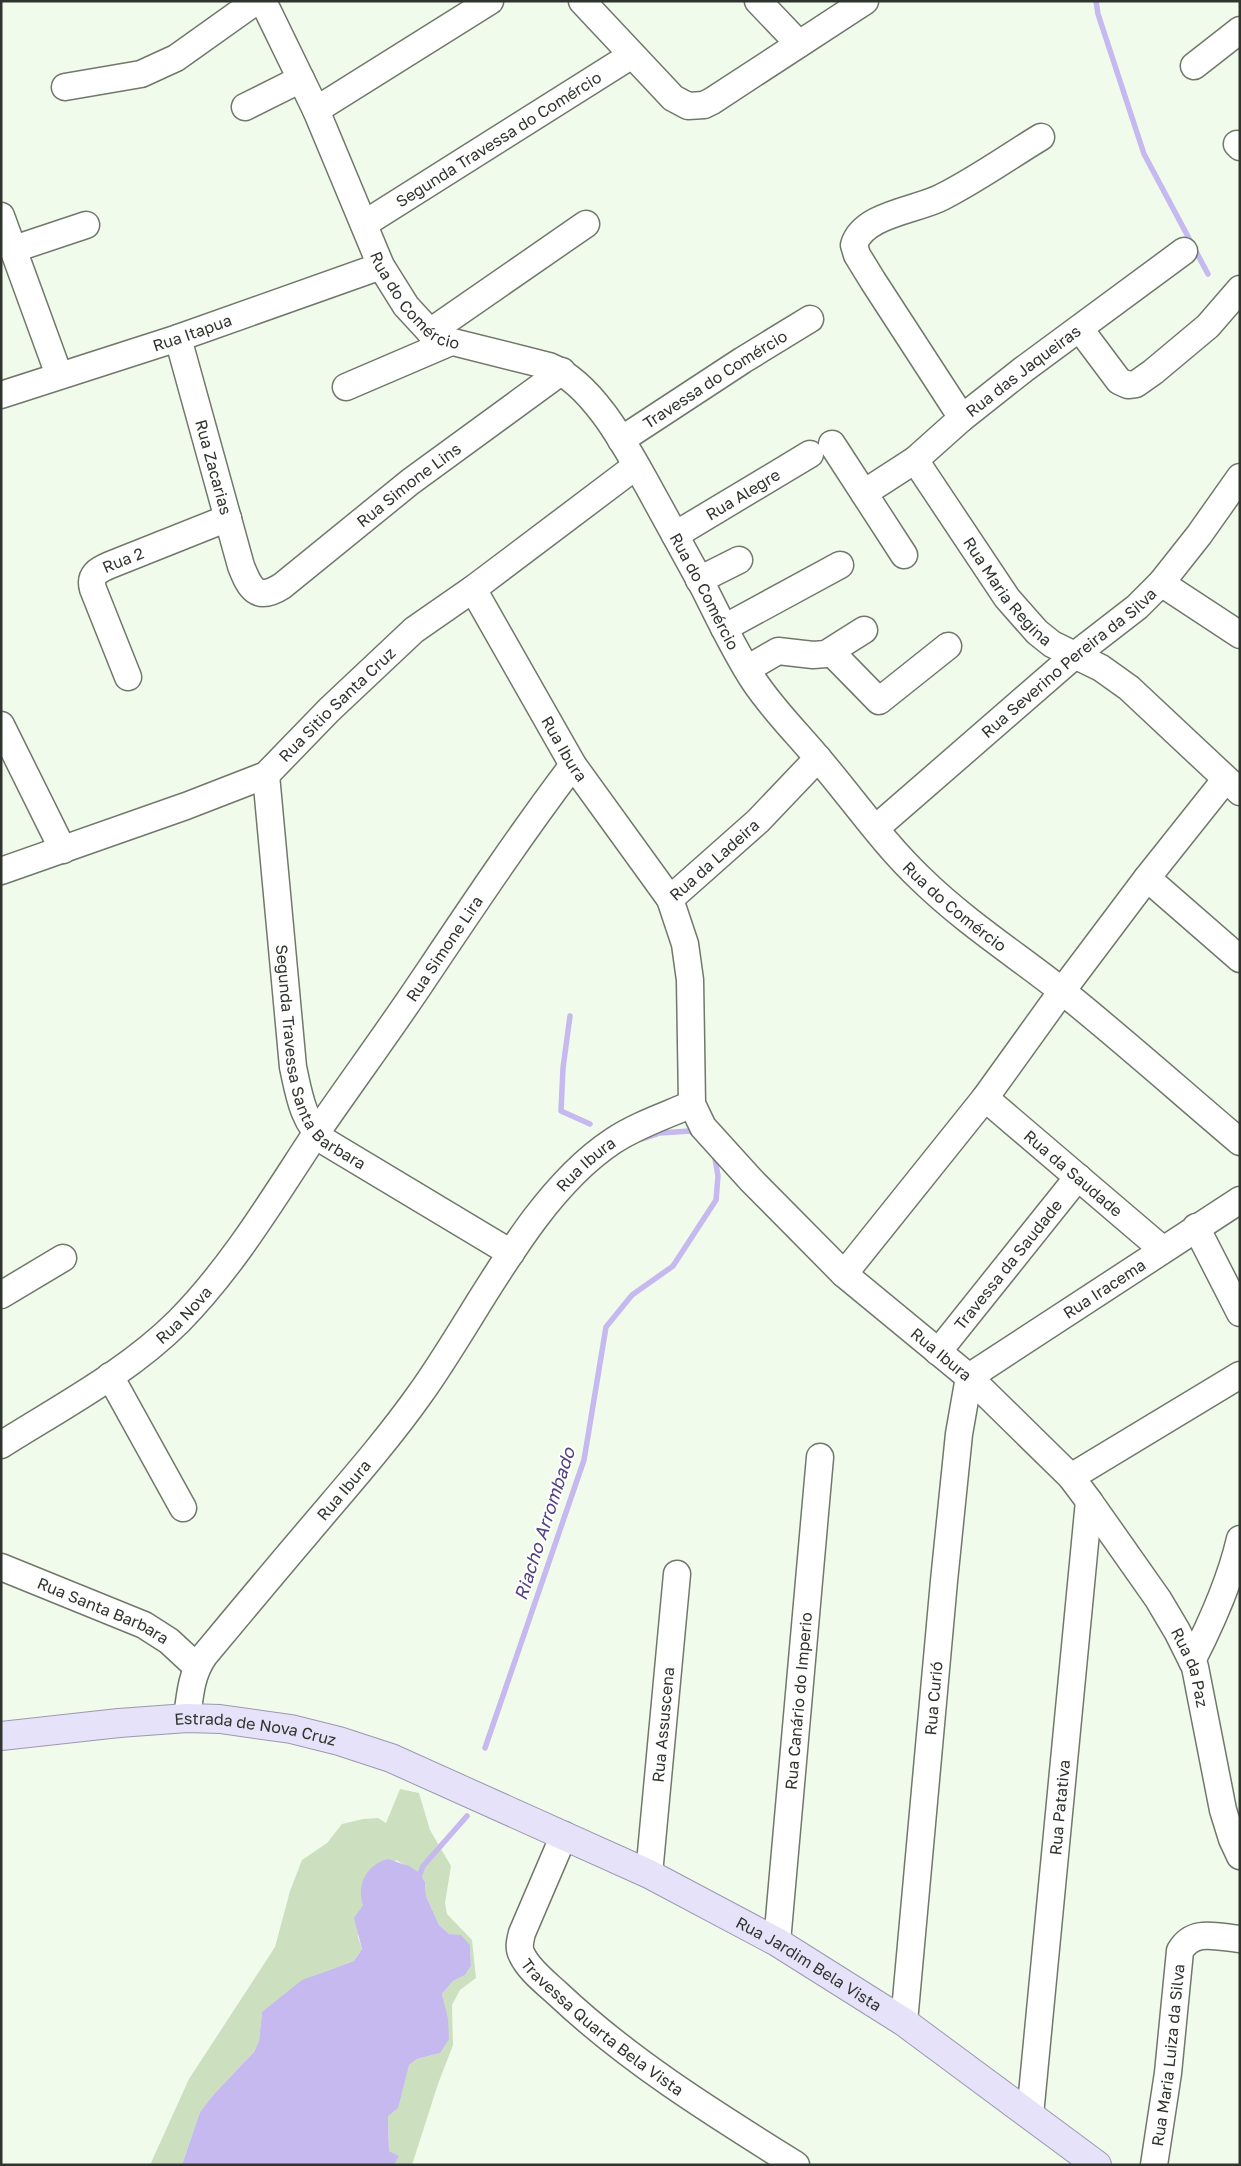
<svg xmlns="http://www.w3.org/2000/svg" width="1241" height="2166" font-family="'Golos Text',sans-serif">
	<rect width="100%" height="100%" fill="#f1fbec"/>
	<path fill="#cce0c0" d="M 400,1789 L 419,1793 L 430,1830 L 451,1866 L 445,1903 L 447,1914 L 472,1940 L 476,1978 L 460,1990 L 452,2005 L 453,2045 L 438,2084 L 412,2165 L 394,2165 L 398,2156 L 389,2151 L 388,2116 L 409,2065 L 417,2059 L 440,2053 L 444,2005 L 442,1994 L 453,1981 L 465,1975 L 471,1966 L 470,1945 L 461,1936 L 449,1934 L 439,1925 L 426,1896 L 425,1882 L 420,1873 L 396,1860 L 359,1911 L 358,1937 L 362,1949 L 354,1961 L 313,1976 L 262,2012 L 259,2041 L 254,2052 L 214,2094 L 200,2112 L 182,2165 L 150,2165 L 189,2079 L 275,1947 L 290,1891 L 302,1860 L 327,1843 L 342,1824 L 363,1819 L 378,1818 L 386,1823 Z"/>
	<path fill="#c5b9f0" d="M 388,1859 L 409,1866 L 420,1873 L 425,1882 L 426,1896 L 439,1925 L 449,1934 L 461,1935 L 470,1945 L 471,1966 L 465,1975 L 453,1981 L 442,1994 L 448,2019 L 449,2039 L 440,2053 L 417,2059 L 409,2065 L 398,2108 L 388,2116 L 389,2151 L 399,2156 L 394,2165 L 182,2165 L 200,2112 L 214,2094 L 254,2052 L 259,2041 L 262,2012 L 302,1980 L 354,1961 L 362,1949 L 354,1918 L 363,1905 C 356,1885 367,1864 388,1859 Z"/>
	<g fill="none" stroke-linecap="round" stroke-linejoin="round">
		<path stroke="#c5b9f0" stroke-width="5.5" d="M 1096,1 L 1098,14 L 1144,154 L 1208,274
			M 570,1016 L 563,1068 L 561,1111 L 590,1124
			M 642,1139 L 660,1133 L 690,1131 L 695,1135
			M 485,1748 L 584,1460 L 606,1327 L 632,1295 L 673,1266 L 716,1200 L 718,1176 L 714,1153
			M 418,1879 L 423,1866 L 467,1816"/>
		<g stroke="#70786b" stroke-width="29">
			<g id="minor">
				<path id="s1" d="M 263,1 L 316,110 L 381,266 L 406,306 L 430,332 L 441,339 L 549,366 C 593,384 625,445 648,486 C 667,520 685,554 704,588 C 720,620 735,652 754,681 C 774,711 799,735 822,763 C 855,802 884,844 921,879 C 964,921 1015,954 1062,991 C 1123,1040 1181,1092 1240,1142"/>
				<path d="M 582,1 L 673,98 L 688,106 L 704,105 L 712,101 L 865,1"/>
				<path d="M 758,1 L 799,44"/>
				<path d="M 1194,66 L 1240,30"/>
				<path d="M 65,87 L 141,74 L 176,58 L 256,1"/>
				<path d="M 245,107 L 301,79"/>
				<path d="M 316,110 L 490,1"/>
				<path d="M 1237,144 L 1240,147"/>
				<path d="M 1,216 L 59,375"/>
				<path id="s2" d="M 364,224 L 632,55"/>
				<path d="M 14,249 L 86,225"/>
				<path d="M 1080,329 L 1119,381 L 1128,385 L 1136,384 L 1153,372 L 1208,326 L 1240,289"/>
				<path d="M 430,332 L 586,224"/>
				<path id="s3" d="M 178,338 L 241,566 C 250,589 257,602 282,586 L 410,482 L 562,371"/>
				<path d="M 346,387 L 451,342"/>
				<path id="s4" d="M 1,395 L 178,338 L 381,266"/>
				<path d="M 962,418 L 873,281 L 857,255 L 854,245 C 863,214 918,210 942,197 C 976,180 1008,157 1041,137"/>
				<path id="s5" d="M 621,440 L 743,360 L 810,319"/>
				<path d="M 832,444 L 904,555"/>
				<path id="s6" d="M 915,460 L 1007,598 L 1037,632 L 1052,644 L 1101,668 L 1129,688 L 1240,792"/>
				<path id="s7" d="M 864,493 L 915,460 L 962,418 L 1024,369 L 1184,251"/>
				<path id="s8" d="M 675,535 L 810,454"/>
				<path d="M 699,580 L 739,560"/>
				<path d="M 1161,583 L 1240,635"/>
				<path id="s9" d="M 473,589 L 573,765 L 670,899 L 685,944 L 690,980 L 692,1104 L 703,1127 L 751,1180 L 844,1274 L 969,1377 L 1071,1477 L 1089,1501 L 1158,1599 L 1177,1631 L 1195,1667 L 1223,1810 L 1232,1839 L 1240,1856"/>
				<path d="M 724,628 L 840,565"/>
				<path d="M 831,652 L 879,701 L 948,646"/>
				<path d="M 747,669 L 778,651 L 813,655 L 826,654 L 864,630"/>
				<path id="s10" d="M 128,677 L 93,589 C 89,575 98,570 110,565 L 228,518"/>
				<path d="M 1,725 L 63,850"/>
				<path id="s11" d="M 266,775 L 293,1067 C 299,1095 303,1123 326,1142 L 511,1253"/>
				<path id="s12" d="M 876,828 L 1075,655 L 1137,607 L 1161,583 L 1199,535 L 1240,477"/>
				<path id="s13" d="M 1,871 L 186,806 L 266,775 L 329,710 L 414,630 L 473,589 L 636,466"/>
				<path d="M 1147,878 L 1240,959"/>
				<path id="s14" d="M 670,899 L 758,821 L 818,758"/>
				<path id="s15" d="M 985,1098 L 1162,1249"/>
				<path d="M 1196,1227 L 1240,1313"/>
				<path d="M 844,1274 L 985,1098 L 1062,991 L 1147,878 L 1225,780"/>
				<path d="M 1,1295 L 63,1258"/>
				<path id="s16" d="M 938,1352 L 1078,1177"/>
				<path d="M 110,1376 L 183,1508"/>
				<path id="s17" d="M 1,1445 C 61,1407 128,1372 179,1321 C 234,1265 274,1197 317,1132 C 352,1081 389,1031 423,980 C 472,907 520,835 573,765"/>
				<path d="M 1071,1477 L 1240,1375"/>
				<path id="s18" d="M 1,1567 L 144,1625 L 169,1641 L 197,1667"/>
				<path d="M 1192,1661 C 1212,1622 1230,1582 1240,1539"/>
				<path id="s19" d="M 187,1718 C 190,1695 191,1675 204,1656 C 239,1614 273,1573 308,1532 C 346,1487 386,1442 420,1394 C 477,1315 531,1195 613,1141 C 637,1125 665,1116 692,1104"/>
				<path id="s20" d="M 564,1835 L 522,1933 C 520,1941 518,1948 522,1955 C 529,1970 546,1983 558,1994 C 629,2061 713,2113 796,2165"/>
				<path id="s21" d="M 649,1874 L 677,1574"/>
				<path id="s22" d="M 777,1942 L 820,1457"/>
				<path id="s23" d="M 904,2022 L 944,1581 L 959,1434 L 969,1377 L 1240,1200"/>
				<path id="s24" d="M 1030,2115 L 1089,1501"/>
				<path id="s25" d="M 1154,2165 L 1168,2073 L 1180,1951 C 1193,1928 1217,1937 1240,1939"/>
			</g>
		</g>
		<g stroke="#9c98af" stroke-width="30">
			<g id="major">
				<path id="s26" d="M 1,1736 L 119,1723 L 187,1718 L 220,1719 L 291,1729 L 339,1741 L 391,1758 L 649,1874 L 777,1942 L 904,2022 L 1097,2165"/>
			</g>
		</g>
		<use href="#minor" stroke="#fff" stroke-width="26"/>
		<use href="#major" stroke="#e6e2f9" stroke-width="28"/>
	</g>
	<g text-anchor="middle" stroke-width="4" stroke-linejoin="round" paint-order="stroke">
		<g font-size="16" fill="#30342e" stroke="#fff">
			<text dy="6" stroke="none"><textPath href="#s2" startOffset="159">Segunda Travessa do Comércio</textPath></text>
			<text dy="6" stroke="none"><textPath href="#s1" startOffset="340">Rua do Comércio</textPath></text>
			<text dy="6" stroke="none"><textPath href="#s4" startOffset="201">Rua Itapua</textPath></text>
			<text dy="6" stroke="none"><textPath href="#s7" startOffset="201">Rua das Jaqueiras</textPath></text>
			<text dy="6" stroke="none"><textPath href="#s5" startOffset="112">Travessa do Comércio</textPath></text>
			<text dy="6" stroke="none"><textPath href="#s3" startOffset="134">Rua Zacarias</textPath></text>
			<text dy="6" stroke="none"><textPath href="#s3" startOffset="456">Rua Simone Lins</textPath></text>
			<text dy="6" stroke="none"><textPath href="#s8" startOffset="79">Rua Alegre</textPath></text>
			<text dy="6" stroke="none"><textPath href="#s10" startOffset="142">Rua 2</textPath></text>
			<text dy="6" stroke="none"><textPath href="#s6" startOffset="161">Rua Maria Regina</textPath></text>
			<text dy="6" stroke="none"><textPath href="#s1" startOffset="775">Rua do Comércio</textPath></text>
			<text dy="6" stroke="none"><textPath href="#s12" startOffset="254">Rua Severino Pereira da Silva</textPath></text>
			<text dy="6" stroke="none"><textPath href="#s13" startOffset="382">Rua Sitio Santa Cruz</textPath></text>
			<text dy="6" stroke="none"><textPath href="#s9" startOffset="184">Rua Ibura</textPath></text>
			<text dy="6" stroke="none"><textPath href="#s14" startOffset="59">Rua da Ladeira</textPath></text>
			<text dy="6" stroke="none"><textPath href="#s1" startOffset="1180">Rua do Comércio</textPath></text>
			<text dy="6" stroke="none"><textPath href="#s17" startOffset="675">Rua Simone Lira</textPath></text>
			<text dy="6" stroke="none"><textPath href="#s11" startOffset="296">Segunda Travessa Santa Barbara</textPath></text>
			<text dy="6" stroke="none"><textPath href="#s19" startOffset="689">Rua Ibura</textPath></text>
			<text dy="6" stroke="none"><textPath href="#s15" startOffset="116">Rua da Saudade</textPath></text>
			<text dy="6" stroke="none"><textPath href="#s16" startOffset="112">Travessa da Saudade</textPath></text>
			<text dy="6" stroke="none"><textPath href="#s23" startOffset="810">Rua Iracema</textPath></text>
			<text dy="6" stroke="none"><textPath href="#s17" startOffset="225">Rua Nova</textPath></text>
			<text dy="6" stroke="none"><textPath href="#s9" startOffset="931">Rua Ibura</textPath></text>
			<text dy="6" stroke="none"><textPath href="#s19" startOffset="282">Rua Ibura</textPath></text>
			<text dy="6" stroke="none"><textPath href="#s18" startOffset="111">Rua Santa Barbara</textPath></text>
			<text dy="6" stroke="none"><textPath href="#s9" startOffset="1336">Rua da Paz</textPath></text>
			<text dy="6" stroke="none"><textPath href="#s23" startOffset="325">Rua Curió</textPath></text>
			<text dy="6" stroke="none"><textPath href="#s22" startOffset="242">Rua Canário do Imperio</textPath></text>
			<text dy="6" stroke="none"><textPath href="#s21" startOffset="150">Rua Assuscena</textPath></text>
			<text dy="6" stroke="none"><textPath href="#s26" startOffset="256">Estrada de Nova Cruz</textPath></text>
			<text dy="6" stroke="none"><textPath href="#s24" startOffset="309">Rua Patativa</textPath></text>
			<text dy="6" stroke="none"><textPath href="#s26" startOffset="862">Rua Jardim Bela Vista</textPath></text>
			<text dy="6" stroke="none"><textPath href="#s20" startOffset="238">Travessa Quarta Bela Vista</textPath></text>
			<text dy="6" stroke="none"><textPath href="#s25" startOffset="111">Rua Maria Luiza da Silva</textPath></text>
		</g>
		<g font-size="18" font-style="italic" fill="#534082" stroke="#fff">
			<text transform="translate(545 1524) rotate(-72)" y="6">Riacho Arrombado</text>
		</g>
	</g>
	<rect width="1241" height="2166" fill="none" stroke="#30342e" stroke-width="5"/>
</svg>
